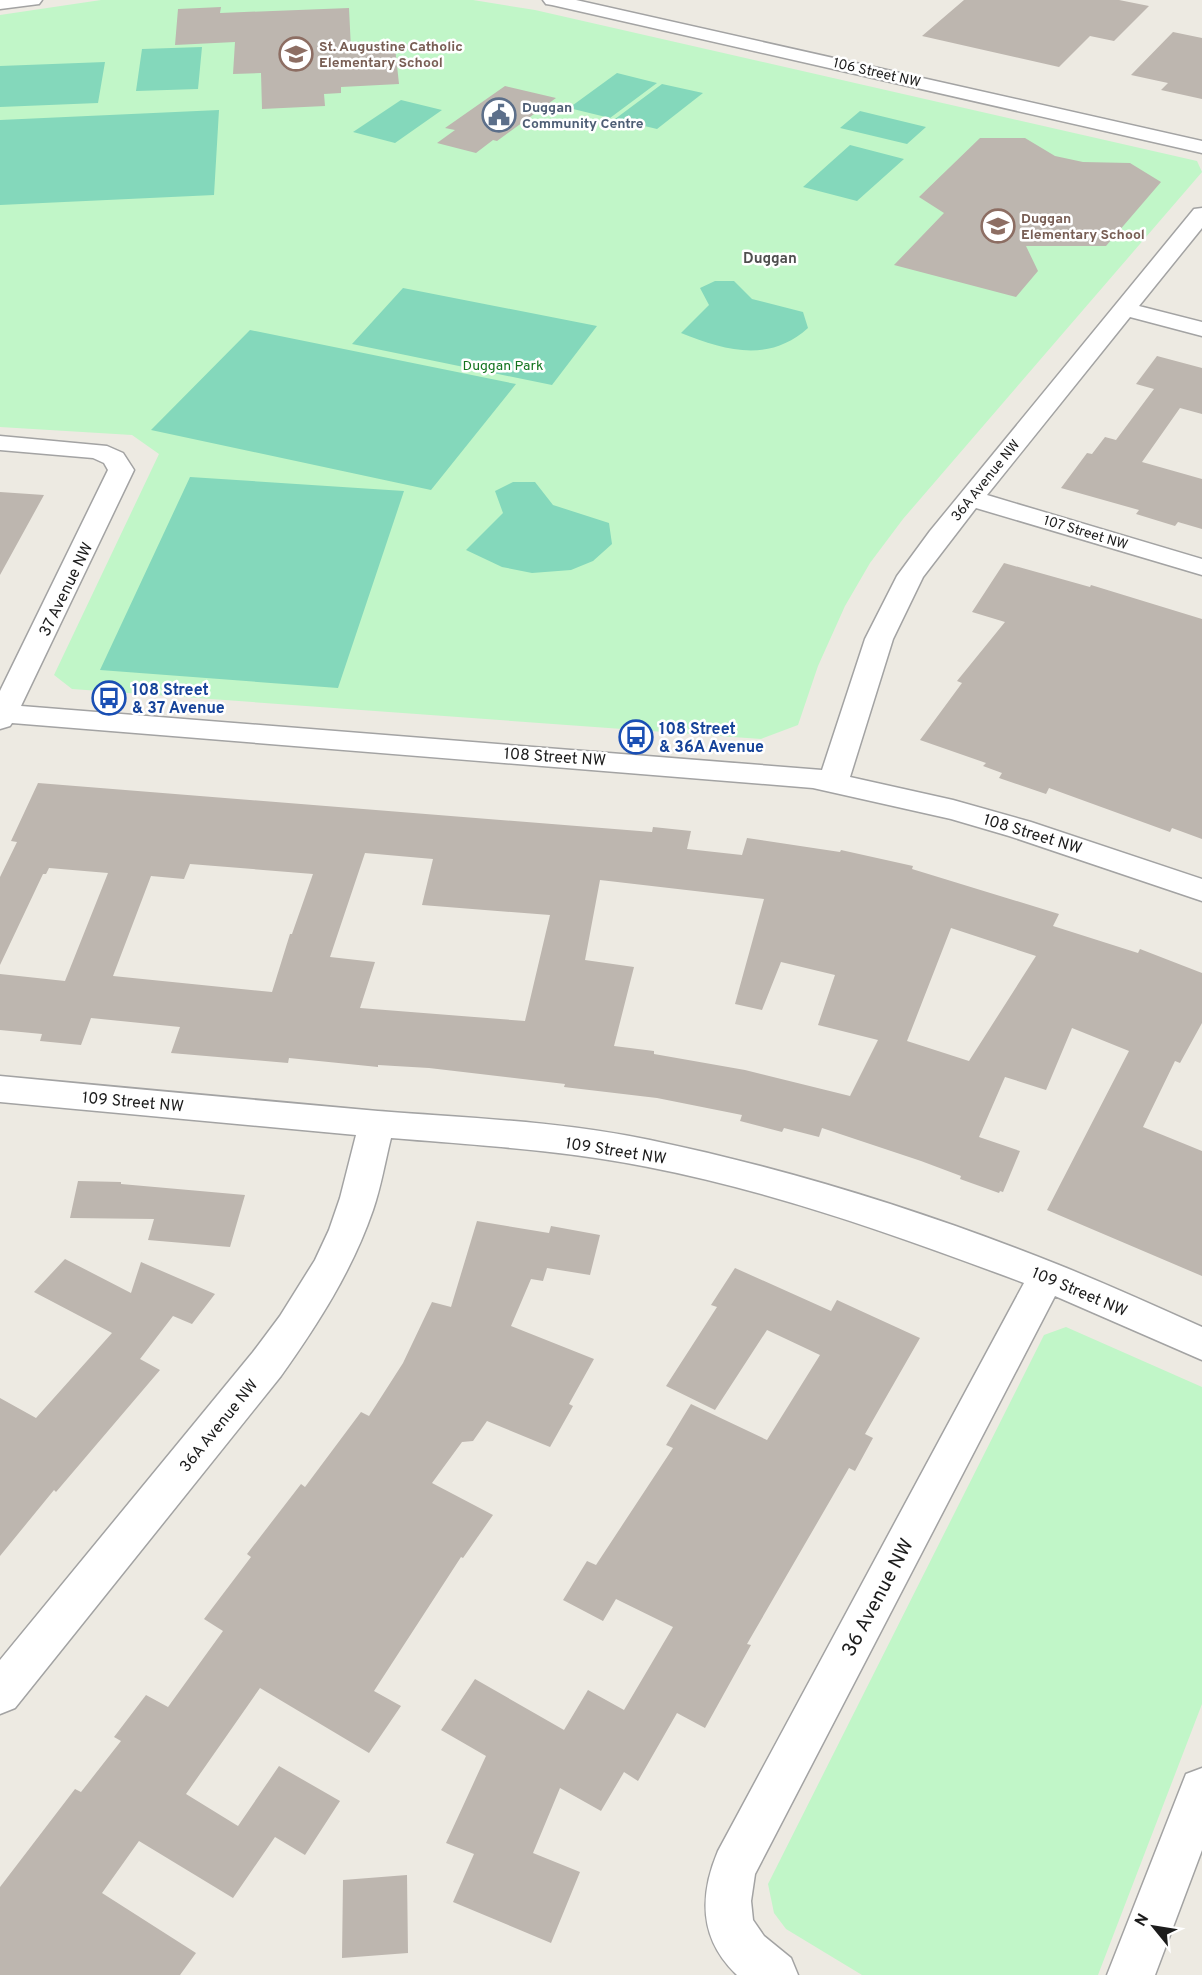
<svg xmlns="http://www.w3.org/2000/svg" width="1202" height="1975" font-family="Overpass,sans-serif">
	<rect width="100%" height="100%" fill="#edeae2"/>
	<path fill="#c1f6c8" d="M 101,0 L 473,0 L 535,10 L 1197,161 L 1202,172 L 903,519 L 870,563 L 845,606 L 818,666 L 798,725 L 761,739 L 72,689 L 54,675 L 159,454 L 132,435 L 0,427 L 0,15 Z
		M 1066,1327 L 1202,1387 L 1202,1704 L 1098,1975 L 862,1975 L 786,1929 L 774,1913 L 768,1884 L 1044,1335 Z"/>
	<path fill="#84d8bb" d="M 202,47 L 198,89 L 136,91 L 142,49 Z
		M 105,62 L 98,103 L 0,107 L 0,66 Z
		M 617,73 L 657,83 L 610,118 L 569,108 Z
		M 662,84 L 703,93 L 657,129 L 615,119 Z
		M 401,100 L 442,110 L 395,143 L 353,132 Z
		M 219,110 L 214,195 L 0,205 L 0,120 Z
		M 860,111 L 926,127 L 907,144 L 840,128 Z
		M 850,145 L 904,159 L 857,201 L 803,187 Z
		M 715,281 L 734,281 L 752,299 L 803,312 L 808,328 C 769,363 726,351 681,333 L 709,305 L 700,288 Z
		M 403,288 L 597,326 L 552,385 L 352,344 Z
		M 250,330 L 516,384 L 431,490 L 151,430 Z
		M 190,477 L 404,491 L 338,688 L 100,670 Z
		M 513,482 L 535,482 L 553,505 L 609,523 L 612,544 L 593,561 L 571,570 L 532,573 L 502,567 L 466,550 L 503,513 L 495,491 Z"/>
	<path fill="#bdb6af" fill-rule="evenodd" d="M 964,0 L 1119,0 L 1149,6 L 1114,41 L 1090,36 L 1059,67 L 922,36 Z
		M 221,7 L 220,13 L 349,8 L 351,49 L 395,47 L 399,84 L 341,87 L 341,93 L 324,94 L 325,106 L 262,109 L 261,73 L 233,74 L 235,42 L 175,45 L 178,9 Z
		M 1173,32 L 1202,38 L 1202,99 L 1161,90 L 1168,83 L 1131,75 Z
		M 505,86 L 556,98 L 497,141 L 493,140 L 476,153 L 437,143 L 455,130 L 445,128 Z
		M 980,138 L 1025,138 L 1055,156 L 1083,162 L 1130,163 L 1161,182 L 1106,246 L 1026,246 L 1038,271 L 1016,297 L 894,265 L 944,213 L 919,197 Z
		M 1157,356 L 1202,368 L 1202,414 L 1180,408 L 1142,462 L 1202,479 L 1202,529 L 1178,522 L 1175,526 L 1136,514 L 1139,510 L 1061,488 L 1087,453 L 1092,454 L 1105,437 L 1116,440 L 1154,389 L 1136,384 Z
		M 0,492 L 44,495 L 0,575 Z
		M 1004,563 L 1090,587 L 1091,585 L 1202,619 L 1202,839 L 1172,828 L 1170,832 L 1049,788 L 1046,794 L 999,778 L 1002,773 L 983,766 L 986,763 L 920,740 L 962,683 L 957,681 L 1005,622 L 972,612 Z
		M 38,783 L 652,832 L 653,827 L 691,831 L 687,849 L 742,855 L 747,838 L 840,852 L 841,850 L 913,866 L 912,869 L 1059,914 L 1053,926 L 1138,953 L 1140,949 L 1202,973 L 1202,1023 L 1180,1063 L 1175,1061 L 1143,1127 L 1202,1151 L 1202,1276 L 1047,1210 L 1129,1051 L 1072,1028 L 1046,1090 L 1005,1077 L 979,1137 L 1020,1151 L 1003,1192 L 1000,1191 L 999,1193 L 960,1179 L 961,1176 L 921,1161 L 822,1128 L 819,1137 L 784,1128 L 782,1132 L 740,1121 L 742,1115 L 657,1098 L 564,1087 L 565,1084 L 429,1068 L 378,1065 L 378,1067 L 289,1058 L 288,1063 L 171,1053 L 180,1027 L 91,1018 L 81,1045 L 40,1041 L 42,1034 L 0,1030 L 0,974 L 65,981 L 108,873 L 49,868 L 46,874 L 43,874 L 0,965 L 0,877 L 17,842 L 11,841 ZM 365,853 L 433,859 L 422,905 L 550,915 L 525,1021 L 360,1008 L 375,962 L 330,957 ZM 190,864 L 313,874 L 292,934 L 290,934 L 272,992 L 113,976 L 151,876 L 184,879 ZM 600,880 L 764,899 L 735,1004 L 762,1010 L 781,962 L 835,975 L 818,1025 L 878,1040 L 850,1096 L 745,1070 L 654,1054 L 654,1051 L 614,1046 L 634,967 L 585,960 ZM 951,928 L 1036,956 L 969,1061 L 907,1041 Z
		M 78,1181 L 121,1182 L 121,1184 L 245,1195 L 230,1247 L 148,1240 L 154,1219 L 70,1218 Z
		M 477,1221 L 549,1233 L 551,1226 L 600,1235 L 590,1275 L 547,1268 L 543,1281 L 531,1279 L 511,1326 L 594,1359 L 569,1404 L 573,1406 L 550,1447 L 487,1421 L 473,1441 L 462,1442 L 432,1483 L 493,1515 L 463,1558 L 461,1557 L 374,1691 L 401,1706 L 369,1753 L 260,1688 L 186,1794 L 238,1826 L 279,1766 L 340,1801 L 305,1855 L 275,1837 L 233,1898 L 139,1841 L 102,1893 L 196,1953 L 180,1975 L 0,1975 L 0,1887 L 75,1789 L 81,1792 L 121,1741 L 114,1737 L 146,1695 L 168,1707 L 223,1631 L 204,1619 L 251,1557 L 247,1554 L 301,1484 L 305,1487 L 361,1412 L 369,1416 L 403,1363 L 432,1302 L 451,1307 Z
		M 65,1259 L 131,1293 L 141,1262 L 215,1294 L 192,1324 L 173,1316 L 140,1359 L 160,1370 L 56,1492 L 54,1490 L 0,1556 L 0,1398 L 36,1418 L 112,1333 L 34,1292 Z
		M 735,1268 L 831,1311 L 837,1300 L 920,1338 L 865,1434 L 873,1438 L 855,1471 L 849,1468 L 747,1644 L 751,1645 L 705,1728 L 677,1713 L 638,1781 L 624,1772 L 601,1811 L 560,1788 L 533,1853 L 580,1872 L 551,1943 L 453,1902 L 474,1854 L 446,1843 L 486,1756 L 441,1730 L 475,1679 L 564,1730 L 588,1690 L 624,1710 L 673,1627 L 616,1599 L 603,1621 L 563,1600 L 587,1561 L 596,1565 L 673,1448 L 666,1445 L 691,1404 L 767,1440 L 820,1355 L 767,1330 L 715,1410 L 666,1386 L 717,1307 L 711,1305 Z
		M 407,1875 L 408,1953 L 342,1958 L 343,1880 Z"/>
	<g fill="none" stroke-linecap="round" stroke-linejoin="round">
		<g stroke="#a3a3a3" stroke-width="3">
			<path id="minor" d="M 0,0 L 42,0 L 39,4 L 0,9 Z
				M 543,0 L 576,0 L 1202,141 L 1202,153 L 552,5 L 546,4 Z
				M 1202,208 L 1202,228 L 1139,306 L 1202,322 L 1202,336 L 1130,317 L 987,495 L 1202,559 L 1202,575 L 976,508 L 923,577 L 893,639 L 850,777 L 953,800 L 1031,822 L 1202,879 L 1202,901 L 1009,836 L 951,819 L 813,788 L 12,723 L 10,726 L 0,729 L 0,691 L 108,470 L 104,463 L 93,458 L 0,450 L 0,436 L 107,446 L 123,453 L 134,470 L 21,706 L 822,770 L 865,639 L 897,576 L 930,531 L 1194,209 Z
				M 0,1076 C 126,1088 252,1100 378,1111 C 468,1118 560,1121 650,1140 C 789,1169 927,1212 1059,1265 C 1107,1284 1155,1306 1202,1327 L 1202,1360 L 1055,1296 L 755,1874 L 751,1901 L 753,1920 L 764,1936 L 791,1958 L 798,1975 L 737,1975 C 699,1939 699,1896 718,1851 L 1024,1283 C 901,1237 777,1192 648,1167 C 563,1150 476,1145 391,1138 C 385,1162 381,1187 373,1210 C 352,1271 318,1324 281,1376 L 15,1708 L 0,1714 L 0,1660 L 253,1352 L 280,1316 L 315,1260 L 329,1230 L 340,1198 L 356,1135 L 0,1102 Z
				M 1202,1768 L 1202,1850 L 1155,1975 L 1107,1975 L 1186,1774 Z"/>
		</g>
		<use href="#minor" fill="#fff" fill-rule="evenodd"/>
	</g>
	<defs>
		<g id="school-ring" transform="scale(1.725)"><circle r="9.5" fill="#fff" stroke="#8d6e63" stroke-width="1.5"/><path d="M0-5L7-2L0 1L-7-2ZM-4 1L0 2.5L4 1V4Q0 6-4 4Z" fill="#8d6e63"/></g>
		<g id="civic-ring" transform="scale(1.725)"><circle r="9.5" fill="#fff" stroke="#5c6f8a" stroke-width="1.5"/><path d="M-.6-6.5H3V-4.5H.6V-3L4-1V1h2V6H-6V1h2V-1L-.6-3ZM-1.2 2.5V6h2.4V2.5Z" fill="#5c6f8a"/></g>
		<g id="bus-ring" transform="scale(1.725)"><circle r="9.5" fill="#fff" stroke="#1a4fb4" stroke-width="1.5"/><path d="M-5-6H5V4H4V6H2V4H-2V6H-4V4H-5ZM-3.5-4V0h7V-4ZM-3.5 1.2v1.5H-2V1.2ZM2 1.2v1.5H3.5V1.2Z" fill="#1a4fb4"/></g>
	</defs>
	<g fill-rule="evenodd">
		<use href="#school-ring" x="296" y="54"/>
		<use href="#civic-ring" x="499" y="115"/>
		<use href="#school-ring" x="998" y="226"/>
		<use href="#bus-ring" x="109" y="698"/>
		<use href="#bus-ring" x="636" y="737"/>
	</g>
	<g text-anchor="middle" stroke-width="5" stroke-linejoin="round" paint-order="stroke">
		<g font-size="14" font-weight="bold" fill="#785e54" stroke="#fff" text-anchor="start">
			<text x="319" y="51">St. Augustine Catholic<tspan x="319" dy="16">Elementary School</tspan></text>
			<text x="1021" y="223">Duggan<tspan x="1021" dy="16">Elementary School</tspan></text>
		</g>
		<g font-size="14" fill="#1c1c1c" stroke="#fff">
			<text transform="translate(877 72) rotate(13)" y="5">106 Street NW</text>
			<text transform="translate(985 480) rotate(-51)" y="5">36A Avenue NW</text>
			<text transform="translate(1086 532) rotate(17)" y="5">107 Street NW</text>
		</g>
		<g font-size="14" font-weight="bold" fill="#4e5e75" stroke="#fff" text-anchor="start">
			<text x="522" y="112">Duggan<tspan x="522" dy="16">Community Centre</tspan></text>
		</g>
		<g font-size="14" fill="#12731e" stroke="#fff">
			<text x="503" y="370">Duggan Park</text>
		</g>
		<g font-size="15" font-weight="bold" fill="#4f4f4f" stroke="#fff">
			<text x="770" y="263">Duggan</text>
		</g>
		<g font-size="16" fill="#1c1c1c" stroke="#fff">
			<text transform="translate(65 589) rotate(-64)" y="6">37 Avenue NW</text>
			<text transform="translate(555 756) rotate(4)" y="6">108 Street NW</text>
			<text transform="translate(1033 833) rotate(17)" y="6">108 Street NW</text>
			<text transform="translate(133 1101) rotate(5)" y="6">109 Street NW</text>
			<text transform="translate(616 1150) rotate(9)" y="6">109 Street NW</text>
			<text transform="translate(1080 1291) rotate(23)" y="6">109 Street NW</text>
			<text transform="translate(218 1425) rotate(-51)" y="6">36A Avenue NW</text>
		</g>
		<g font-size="16" font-weight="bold" fill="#164399" stroke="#fff" text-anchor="start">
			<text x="132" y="695">108 Street<tspan x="132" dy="18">&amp; 37 Avenue</tspan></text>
			<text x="659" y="734">108 Street<tspan x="659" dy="18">&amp; 36A Avenue</tspan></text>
		</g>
		<g font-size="20" fill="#1c1c1c" stroke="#fff">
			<text transform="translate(877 1597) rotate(-62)" y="7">36 Avenue NW</text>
		</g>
	</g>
	<g transform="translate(1154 1927) rotate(300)" stroke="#ffffff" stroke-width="4.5" paint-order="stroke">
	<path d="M0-4.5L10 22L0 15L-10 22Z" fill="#1c1c1c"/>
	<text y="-9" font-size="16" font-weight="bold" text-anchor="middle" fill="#1c1c1c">N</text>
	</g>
</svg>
